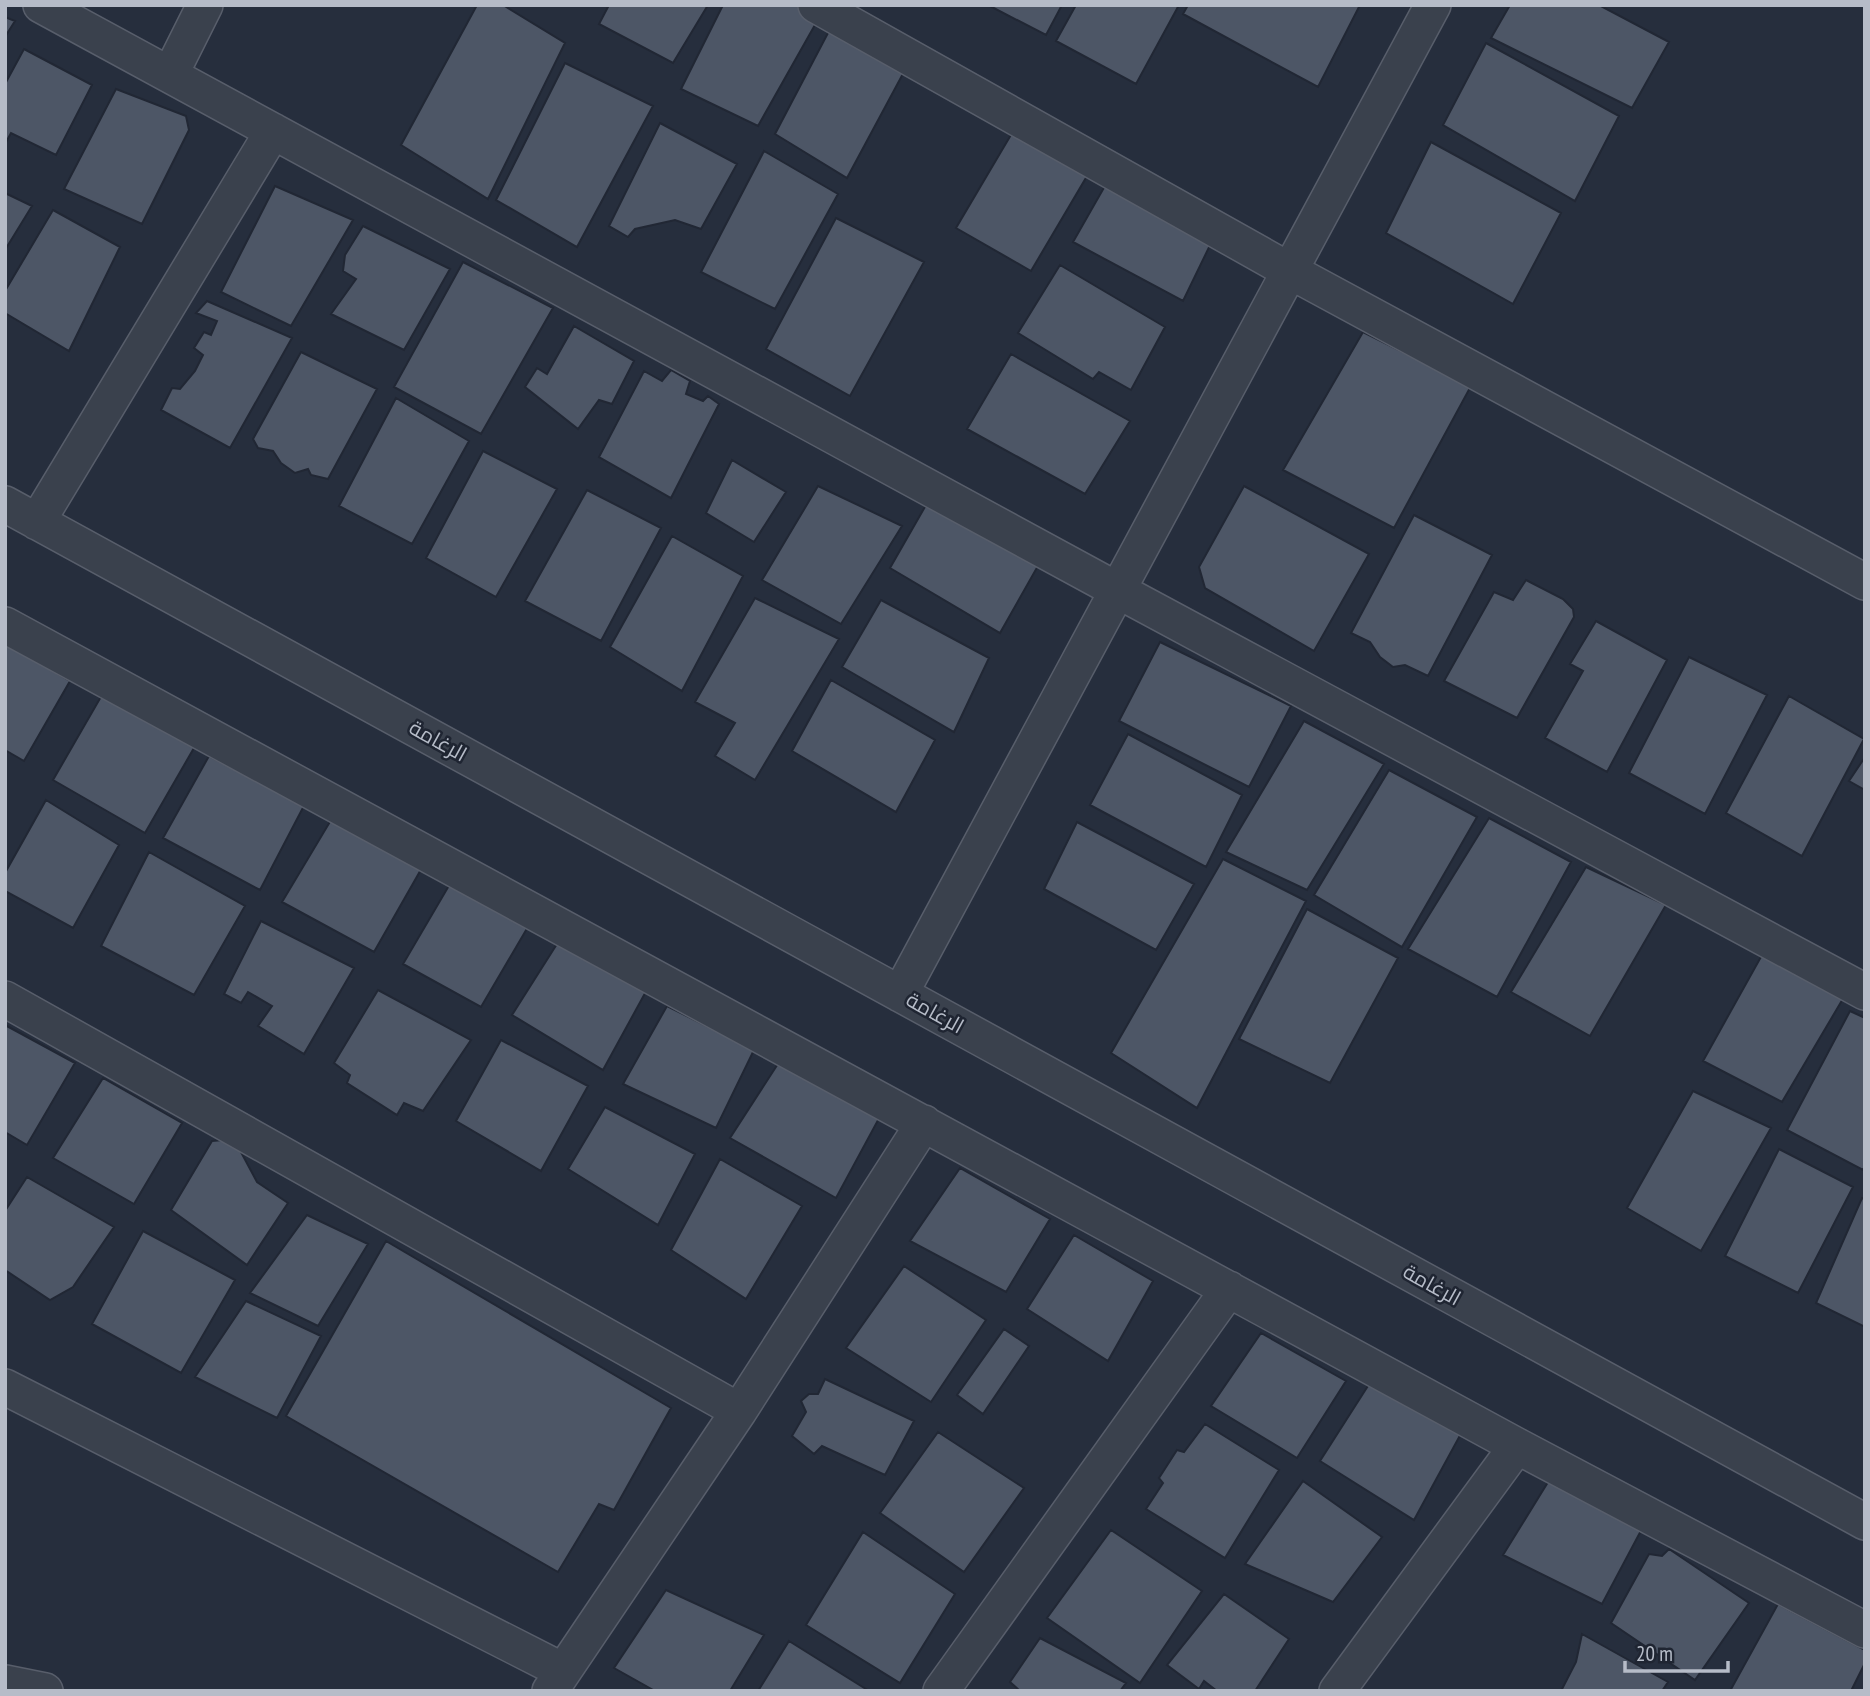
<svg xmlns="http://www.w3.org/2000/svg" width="1870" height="1696" font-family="'PT Sans Narrow',Cairo,sans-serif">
	<rect width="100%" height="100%" fill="#262e3d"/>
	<path fill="#4d5666" stroke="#212734" stroke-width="2" d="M 477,5 L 503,5 L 565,43 L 488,199 L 401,145 Z
		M 609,5 L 708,5 L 673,63 L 599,24 Z
		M 723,5 L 800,5 L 820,16 L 758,126 L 681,89 Z
		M 988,5 L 1062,5 L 1046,35 Z
		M 1076,5 L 1179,5 L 1136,84 L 1056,41 Z
		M 1188,5 L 1360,5 L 1318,87 L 1183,14 Z
		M 1510,5 L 1599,5 L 1669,42 L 1632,108 L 1491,38 Z
		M 5,17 L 15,21 L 5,37 Z
		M 829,31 L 905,70 L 847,178 L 775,134 Z
		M 1486,43 L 1619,116 L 1575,201 L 1443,125 Z
		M 24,49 L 92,85 L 56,155 L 11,133 L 5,144 L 5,84 Z
		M 565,63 L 653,106 L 577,247 L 496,200 Z
		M 116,89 L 186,116 L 189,130 L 142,224 L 64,189 Z
		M 660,123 L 737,164 L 701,229 L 675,220 L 635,229 L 628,237 L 609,226 Z
		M 1015,128 L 1090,171 L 1031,271 L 956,228 Z
		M 1431,142 L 1561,213 L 1513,304 L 1386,233 Z
		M 764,151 L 838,194 L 775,309 L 701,272 Z
		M 1110,177 L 1214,237 L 1183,301 L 1073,242 Z
		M 275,186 L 353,220 L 291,326 L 221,292 Z
		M 5,193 L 32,206 L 5,250 Z
		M 53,210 L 120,247 L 69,351 L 5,313 L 5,291 Z
		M 836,218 L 924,262 L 850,396 L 766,349 Z
		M 363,226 L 450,269 L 404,350 L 331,314 L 356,279 L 343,271 L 345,255 Z
		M 463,262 L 553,308 L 481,434 L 394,387 Z
		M 1060,265 L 1165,327 L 1131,390 L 1099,372 L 1093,379 L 1018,333 Z
		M 207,301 L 292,338 L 230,448 L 161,410 L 172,388 L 180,389 L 195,371 L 203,355 L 194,348 L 204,332 L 211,335 L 217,321 L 196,313 Z
		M 574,326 L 634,361 L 612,404 L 599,400 L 578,429 L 525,387 L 537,368 L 547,374 Z
		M 1363,332 L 1471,386 L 1394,528 L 1283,470 Z
		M 301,352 L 377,389 L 328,479 L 311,475 L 308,469 L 295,473 L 281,463 L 273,451 L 258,448 L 253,439 Z
		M 1011,354 L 1130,421 L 1085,494 L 967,429 Z
		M 671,370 L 690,381 L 686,394 L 703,401 L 708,396 L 719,404 L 671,498 L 599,457 L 644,371 L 662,381 Z
		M 396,398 L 469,441 L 412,544 L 339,506 Z
		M 483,451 L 557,489 L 496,597 L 426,558 Z
		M 732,460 L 786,492 L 754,542 L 706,513 Z
		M 818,486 L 902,526 L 841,624 L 762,580 Z
		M 1244,486 L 1369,554 L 1314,651 L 1205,588 L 1199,567 Z
		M 587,490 L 661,528 L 601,641 L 525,601 Z
		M 930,498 L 1043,557 L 1000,633 L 890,568 Z
		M 1414,515 L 1492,555 L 1428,676 L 1405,665 L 1393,667 L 1380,657 L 1370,642 L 1351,633 Z
		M 672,536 L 743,576 L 682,691 L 610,647 Z
		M 1526,580 L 1563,599 L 1573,609 L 1574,617 L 1517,718 L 1444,681 L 1494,592 L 1513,600 Z
		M 755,598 L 839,639 L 755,780 L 715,756 L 735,723 L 695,702 Z
		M 881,600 L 989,658 L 954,732 L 842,667 Z
		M 1596,621 L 1667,660 L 1607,772 L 1545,738 L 1583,671 L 1570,664 Z
		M 1160,642 L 1291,706 L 1249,787 L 1119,721 Z
		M 5,643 L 70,681 L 24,761 L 5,750 Z
		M 1689,657 L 1767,695 L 1705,814 L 1629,773 Z
		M 831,680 L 935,740 L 896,812 L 792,751 Z
		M 106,688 L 198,741 L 145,833 L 53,780 Z
		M 1789,696 L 1864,739 L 1802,856 L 1726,813 Z
		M 1304,721 L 1384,764 L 1307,890 L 1226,852 Z
		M 1128,734 L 1242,795 L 1206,867 L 1090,805 Z
		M 209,756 L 284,795 L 307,800 L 260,890 L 163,838 Z
		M 1863,760 L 1865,761 L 1865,790 L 1849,781 Z
		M 1389,770 L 1477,817 L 1402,947 L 1314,895 Z
		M 46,800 L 119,845 L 73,928 L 5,891 L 5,873 Z
		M 334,815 L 423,866 L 374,952 L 282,902 Z
		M 1489,818 L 1571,862 L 1497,997 L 1408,949 Z
		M 1077,822 L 1194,884 L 1156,950 L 1044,889 Z
		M 149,852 L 245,906 L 194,995 L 101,946 Z
		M 1223,859 L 1306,901 L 1197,1108 L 1111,1053 Z
		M 1586,867 L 1666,905 L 1590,1036 L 1511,992 Z
		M 454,877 L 532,920 L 481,1007 L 403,964 Z
		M 1307,909 L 1398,958 L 1330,1083 L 1239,1039 Z
		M 261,921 L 354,968 L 304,1054 L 258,1026 L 272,1006 L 248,992 L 241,1003 L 224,994 Z
		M 562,936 L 649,986 L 603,1070 L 512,1015 Z
		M 1762,955 L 1844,997 L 1782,1102 L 1703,1061 Z
		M 378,990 L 471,1040 L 423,1111 L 404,1103 L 397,1115 L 347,1083 L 350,1075 L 334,1063 Z
		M 667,1006 L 754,1050 L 716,1128 L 623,1084 Z
		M 1850,1011 L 1865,1018 L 1865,1166 L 1863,1170 L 1787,1130 Z
		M 5,1025 L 75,1063 L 27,1145 L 5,1132 Z
		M 501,1040 L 588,1086 L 541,1171 L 456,1121 Z
		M 783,1056 L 883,1111 L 836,1198 L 730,1138 Z
		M 103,1078 L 182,1123 L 134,1204 L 53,1158 Z
		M 1693,1091 L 1771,1128 L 1701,1251 L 1627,1208 Z
		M 605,1107 L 695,1154 L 658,1225 L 568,1169 Z
		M 234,1139 L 257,1182 L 288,1203 L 247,1265 L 171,1210 L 212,1141 Z
		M 1779,1149 L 1853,1187 L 1798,1293 L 1725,1256 Z
		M 720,1159 L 802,1206 L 746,1299 L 671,1250 Z
		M 960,1168 L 1050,1219 L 1006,1292 L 910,1241 Z
		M 27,1177 L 114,1227 L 73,1287 L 50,1300 L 5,1270 L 5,1211 Z
		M 1862,1198 L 1865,1199 L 1865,1327 L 1816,1303 Z
		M 307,1215 L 368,1244 L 318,1326 L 250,1293 Z
		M 143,1231 L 235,1280 L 181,1373 L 92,1324 Z
		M 1074,1235 L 1153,1281 L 1108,1361 L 1027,1309 Z
		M 386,1241 L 671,1408 L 614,1510 L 599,1504 L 558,1572 L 286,1416 Z
		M 904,1266 L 986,1320 L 931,1402 L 846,1348 Z
		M 246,1301 L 321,1336 L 277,1418 L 195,1377 Z
		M 1004,1329 L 1029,1346 L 983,1414 L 957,1395 Z
		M 1261,1333 L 1346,1381 L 1297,1458 L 1211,1406 Z
		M 1373,1378 L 1463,1430 L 1414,1520 L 1320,1461 Z
		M 825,1379 L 914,1421 L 885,1475 L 822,1446 L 814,1454 L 792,1436 L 806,1412 L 801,1401 L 809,1394 L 818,1394 Z
		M 1205,1424 L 1279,1470 L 1225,1558 L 1146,1509 L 1163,1483 L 1159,1478 L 1177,1450 L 1184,1452 Z
		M 938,1432 L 1024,1488 L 964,1572 L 880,1513 Z
		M 1553,1474 L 1644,1525 L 1602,1604 L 1503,1555 Z
		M 1303,1481 L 1382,1537 L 1333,1602 L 1245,1564 Z
		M 1111,1530 L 1202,1591 L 1140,1683 L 1047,1618 Z
		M 863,1532 L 955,1594 L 900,1683 L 806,1625 Z
		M 1669,1549 L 1749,1603 L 1695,1680 L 1611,1623 L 1649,1554 L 1662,1556 Z
		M 666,1590 L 764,1635 L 730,1691 L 655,1691 L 614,1668 Z
		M 1224,1594 L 1289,1639 L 1255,1691 L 1217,1691 L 1204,1681 L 1199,1689 L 1167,1665 Z
		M 1778,1604 L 1865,1650 L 1865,1663 L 1851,1691 L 1730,1691 Z
		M 1582,1634 L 1668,1682 L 1662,1691 L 1561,1691 L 1576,1662 Z
		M 1040,1638 L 1126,1683 L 1120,1691 L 1020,1691 L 1010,1682 Z
		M 789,1641 L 869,1691 L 758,1691 Z"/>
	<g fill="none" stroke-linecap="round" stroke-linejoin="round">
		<g stroke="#585e6b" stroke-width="38">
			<path id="minor" d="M 41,5 L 1117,590 L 1865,992
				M 816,5 L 1290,271 L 1865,582
				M 170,75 L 205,5
				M 5,504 L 1865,1522
				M 37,522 L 273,131
				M 5,625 L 1517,1446 L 1865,1630
				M 900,994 L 1433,5
				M 5,999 L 739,1411
				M 5,1387 L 563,1671
				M 5,1683 L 45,1691
				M 550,1691 L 739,1411 L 924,1123
				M 941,1691 L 1229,1289
				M 1337,1691 L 1517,1446"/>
		</g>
		<use href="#minor" stroke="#3a414d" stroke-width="35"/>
	</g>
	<g text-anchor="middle" stroke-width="5" stroke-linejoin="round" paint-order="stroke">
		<g font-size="21" fill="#b6bcc8" stroke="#1f2532">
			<text transform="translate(438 741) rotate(29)" y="7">الرغامة</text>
			<text transform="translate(935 1013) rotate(29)" y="7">الرغامة</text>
			<text transform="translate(1432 1285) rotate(29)" y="7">الرغامة</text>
		</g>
	</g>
	<rect width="1870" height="1696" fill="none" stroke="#b6bcc8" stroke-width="14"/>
	<path d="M1625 1661v10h103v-10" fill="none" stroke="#b6bcc8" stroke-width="3.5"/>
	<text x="1636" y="1661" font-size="21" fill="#b6bcc8" stroke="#1f2532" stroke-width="5" paint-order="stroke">20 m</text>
</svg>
